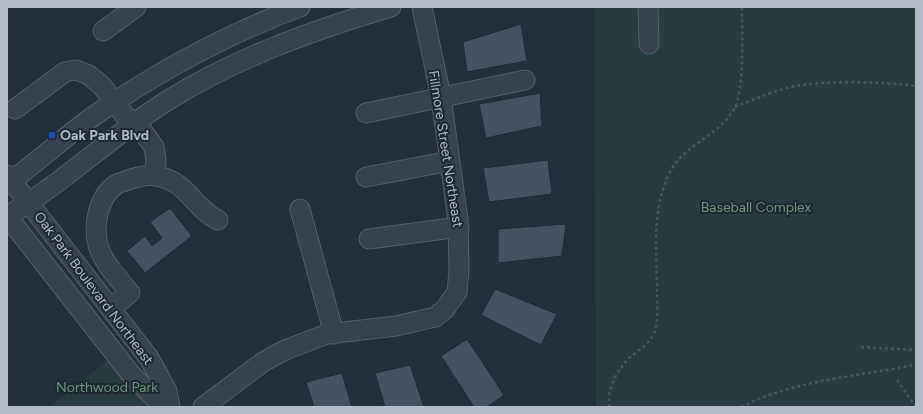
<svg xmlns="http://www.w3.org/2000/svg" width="923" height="414" font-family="Figtree,sans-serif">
	<rect width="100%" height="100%" fill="#242f3e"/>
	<path fill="#263c3f" d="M 594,7 L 916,7 L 916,407 L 596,407 Z
		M 111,358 L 148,407 L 49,407 Z"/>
	<path fill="#455162" stroke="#1f2835" d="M 521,24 L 527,61 L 467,72 L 463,42 Z
		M 540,93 L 542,126 L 486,138 L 479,104 Z
		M 548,160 L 552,194 L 489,202 L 483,168 Z
		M 170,208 L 192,236 L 145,273 L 127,251 L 145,236 L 152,246 L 162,238 L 150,222 Z
		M 566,224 L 562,256 L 498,263 L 498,229 Z
		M 495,289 L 557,314 L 541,345 L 481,315 Z
		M 467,339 L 504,395 L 487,407 L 474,407 L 441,356 Z
		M 410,365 L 424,407 L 385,407 L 375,373 Z
		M 342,373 L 352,407 L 314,407 L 306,382 Z"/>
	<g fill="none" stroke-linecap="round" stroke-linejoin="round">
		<g stroke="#565f6c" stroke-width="21">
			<path id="minor" d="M 648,7 L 649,44
				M 103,31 L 136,7
				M 15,109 L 65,72 L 76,70 L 89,75 L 102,86 L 126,117 L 136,122 L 154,147 L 156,161 L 154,176
				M 366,113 L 525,80
				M 7,175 L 149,358 L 167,391 L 170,407
				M 366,177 L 450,161
				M 7,184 C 38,162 66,135 98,113 C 161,70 229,33 300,7
				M 300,209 L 334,334
				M 7,216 C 65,182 113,134 170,99 C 238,57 314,30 391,7
				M 7,216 L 130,373 L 163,407
				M 369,239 L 459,227
				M 111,308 L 130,293 C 119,279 103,263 98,245 C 93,225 98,196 117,184 C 121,182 127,181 131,179 C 140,176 152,174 161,177 C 189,184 194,209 218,220
				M 203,407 L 263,362 L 285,350 L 327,334 L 396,326 L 435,317 L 445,309 L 457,292 L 459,271 L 458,220 L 441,97 L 422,7"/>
		</g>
		<path stroke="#44595c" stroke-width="2.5" stroke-dasharray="3 3" stroke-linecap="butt" d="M 735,107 C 755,99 775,90 796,86 C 830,80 882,82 916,86
			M 861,347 L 916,350
			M 897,380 L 916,407
			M 610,407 C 605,391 618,369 629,358 C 637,351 650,344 654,333 C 659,320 657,304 657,291 C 657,261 653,226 661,197 C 664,183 672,164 683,155 C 700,139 722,130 734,109 C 745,90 742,30 742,7
			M 741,407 C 781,387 824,380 868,373 C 884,370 900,369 916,364"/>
		<use href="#minor" stroke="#38414e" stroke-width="19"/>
	</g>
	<rect fill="#1a4fb4" stroke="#1d2633" stroke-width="1.5" x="48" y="131" width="8" height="8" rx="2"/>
	<g text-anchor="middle" stroke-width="4" stroke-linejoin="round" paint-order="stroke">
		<g font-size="14" font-weight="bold" fill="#b4bcc9" stroke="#1d2633" text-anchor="start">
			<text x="60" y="140">Oak Park Blvd</text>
		</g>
		<g font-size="14" fill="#b4bcc9" stroke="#1d2633">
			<text transform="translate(446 149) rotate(81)" y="5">Fillmore Street Northeast</text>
			<text transform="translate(94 288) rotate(53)" y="5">Oak Park Boulevard Northeast</text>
		</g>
		<g font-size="14" fill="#6b9a76" stroke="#1d2633">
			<text x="756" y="212">Baseball Complex</text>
			<text x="107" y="392">Northwood Park</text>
		</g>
	</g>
	<rect width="923" height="414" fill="none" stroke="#b4bcc9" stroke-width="16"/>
</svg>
